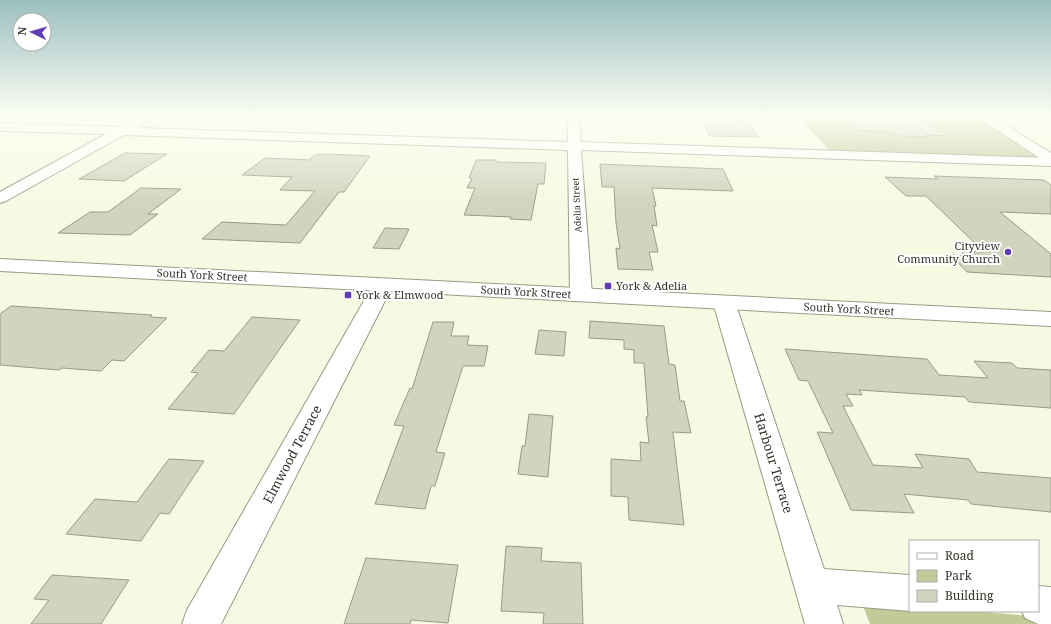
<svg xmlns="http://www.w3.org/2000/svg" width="1051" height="624" font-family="'Noto Serif',serif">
	<rect width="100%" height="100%" fill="#f7fae3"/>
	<path fill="#c4c998" d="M 797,115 L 973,115 L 1041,159 L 831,152 Z
		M 861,601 L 910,611 L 973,611 L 1051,618 L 1051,624 L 870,624 Z"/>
	<path fill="#d2d5be" stroke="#999b86" d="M 852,115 L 920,116 L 949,136 L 925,135 L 928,137 L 899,136 L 892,132 L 852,130 Z
		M 701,119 L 745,120 L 759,137 L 710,136 Z
		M 125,153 L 167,154 L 124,181 L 79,179 Z
		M 326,154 L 370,156 L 344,192 L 339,192 L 300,243 L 202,239 L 222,222 L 286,225 L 315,191 L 280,190 L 292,177 L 242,175 L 265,158 L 309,160 L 315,155 Z
		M 476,160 L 496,160 L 496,162 L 546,163 L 544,184 L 538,184 L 531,220 L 510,219 L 511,217 L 464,215 L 475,188 L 467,188 L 472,178 L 469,178 Z
		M 600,164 L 723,169 L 733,191 L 652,188 L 656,206 L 654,206 L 657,226 L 652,225 L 658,252 L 649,252 L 653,270 L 618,269 L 616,248 L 620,249 L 616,223 L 614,187 L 602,187 Z
		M 934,176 L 1044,180 L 1051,185 L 1051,214 L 1000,212 L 1051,254 L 1051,277 L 967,272 L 951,255 L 965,256 L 961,251 L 984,252 L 926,196 L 906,196 L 885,177 L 938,179 Z
		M 141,188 L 181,189 L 148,214 L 158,214 L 130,235 L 58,233 L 90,212 L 108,212 Z
		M 385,228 L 409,229 L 399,249 L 373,248 Z
		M 11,306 L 152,315 L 150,317 L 167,318 L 124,361 L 112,360 L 101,371 L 62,368 L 59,370 L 0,365 L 0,314 Z
		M 252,317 L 300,320 L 234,414 L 168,409 L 198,373 L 191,372 L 209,350 L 224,351 Z
		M 590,321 L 664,326 L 669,364 L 675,365 L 680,401 L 684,401 L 691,433 L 673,432 L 684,525 L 629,520 L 628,497 L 611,496 L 611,459 L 641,461 L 640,442 L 649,443 L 646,417 L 648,417 L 644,363 L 634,363 L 634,350 L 624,349 L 624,340 L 589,338 Z
		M 433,322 L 454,322 L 451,336 L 469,336 L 467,345 L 488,346 L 484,366 L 463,366 L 436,452 L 445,453 L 435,486 L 431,486 L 425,509 L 375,504 L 404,426 L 394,425 L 410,388 L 412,389 Z
		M 539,330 L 566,332 L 564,356 L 535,354 Z
		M 785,349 L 927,359 L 939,375 L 988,378 L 974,361 L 1012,363 L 1017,368 L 1051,370 L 1051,408 L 969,402 L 965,397 L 859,390 L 862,395 L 846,394 L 853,406 L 843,406 L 873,465 L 923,468 L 915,454 L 969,459 L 977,472 L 1051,478 L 1051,512 L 971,504 L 968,500 L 904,494 L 914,513 L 851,510 L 817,432 L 833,433 L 808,381 L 799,380 Z
		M 529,414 L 553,416 L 548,477 L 518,474 L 522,446 L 525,446 Z
		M 169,459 L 204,461 L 169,514 L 160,513 L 141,541 L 66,534 L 95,499 L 137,502 Z
		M 506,546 L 542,548 L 541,561 L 581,563 L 583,624 L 543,624 L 544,613 L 501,611 Z
		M 366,558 L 458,565 L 448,623 L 411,620 L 410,624 L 344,624 Z
		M 52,575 L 129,580 L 101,624 L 31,624 L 49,600 L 34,599 Z"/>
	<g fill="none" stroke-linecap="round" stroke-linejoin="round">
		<g stroke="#989b85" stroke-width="2">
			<path id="minor" d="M 141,115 L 157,115 L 137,128 L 568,142 L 567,115 L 579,115 L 581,142 L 1051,158 L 1051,166 L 581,150 L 592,295 L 588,299 L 581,301 L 574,299 L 570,295 L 568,150 L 124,135 L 6,201 L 0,203 L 0,192 L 106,134 L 0,131 L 0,123 L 120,127 Z
				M 383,279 L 390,281 L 393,285 L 221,624 L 182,624 L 187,610 L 373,285 L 376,281 Z
				M 724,296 L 732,297 L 735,302 L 824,569 L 910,575 L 910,611 L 837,605 L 843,624 L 805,624 L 713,302 L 716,297 Z
				M 1038,586 L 1051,587 L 1051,624 L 1038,624 L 1025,618 L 1022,611 L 1038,611 Z"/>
		</g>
		<g stroke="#989b85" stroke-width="2">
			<path id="major" d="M 974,115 L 989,115 L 1051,153 L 1051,163 L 1046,162 Z
				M 0,259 L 1051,312 L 1051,326 L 0,271 Z"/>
		</g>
		<use href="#minor" fill="#fff" fill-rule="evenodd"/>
		<use href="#major" fill="#fff" fill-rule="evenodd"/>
	</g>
	<linearGradient id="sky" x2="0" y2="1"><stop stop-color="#9cc0c1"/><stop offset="0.57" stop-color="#fbfdf2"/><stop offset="1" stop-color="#fbfdf2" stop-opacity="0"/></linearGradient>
	<rect width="1051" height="203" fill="url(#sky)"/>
	<g fill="#613cb4" stroke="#fff" stroke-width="1.5">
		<circle cx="1008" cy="252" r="4"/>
		<rect x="604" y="282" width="8" height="8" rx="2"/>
		<rect x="344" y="291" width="8" height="8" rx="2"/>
	</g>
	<g text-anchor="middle" stroke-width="4" stroke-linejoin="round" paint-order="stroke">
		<g font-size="9" fill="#32332a" stroke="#fff">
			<text transform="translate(577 205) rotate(-93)" y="3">Adelia Street</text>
		</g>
		<g font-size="11" fill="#32332a" stroke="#fff" text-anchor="start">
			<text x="1000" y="250" text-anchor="end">Cityview<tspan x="1000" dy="13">Community Church</tspan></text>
			<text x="616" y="290">York &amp; Adelia</text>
			<text x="356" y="299">York &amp; Elmwood</text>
		</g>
		<g font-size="11" fill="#32332a" stroke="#fff">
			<text transform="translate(202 275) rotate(3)" y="4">South York Street</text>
			<text transform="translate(526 292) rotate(3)" y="4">South York Street</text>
			<text transform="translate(849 309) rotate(3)" y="4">South York Street</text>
		</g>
		<g font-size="13" fill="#32332a" stroke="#fff">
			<text transform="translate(292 454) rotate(-62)" y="5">Elmwood Terrace</text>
			<text transform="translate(774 463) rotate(73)" y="5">Harbour Terrace</text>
		</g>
	</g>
	<rect x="909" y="540" width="130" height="72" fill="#ffffff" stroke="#adadaa"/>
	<rect x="917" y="553" width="20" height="6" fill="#ffffff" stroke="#adadaa"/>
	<text x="945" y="560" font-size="12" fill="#32332a">Road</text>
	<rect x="917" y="570" width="20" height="12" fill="#c4c998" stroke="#adadaa"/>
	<text x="945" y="580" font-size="12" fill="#32332a">Park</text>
	<rect x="917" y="590" width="20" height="12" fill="#d2d5be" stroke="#adadaa"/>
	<text x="945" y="600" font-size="12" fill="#32332a">Building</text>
	<g transform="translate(32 32) rotate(275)"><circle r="19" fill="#ffffff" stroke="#adadaa"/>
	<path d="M0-3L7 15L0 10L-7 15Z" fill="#613cb4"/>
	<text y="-6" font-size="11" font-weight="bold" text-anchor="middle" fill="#32332a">N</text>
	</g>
</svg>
